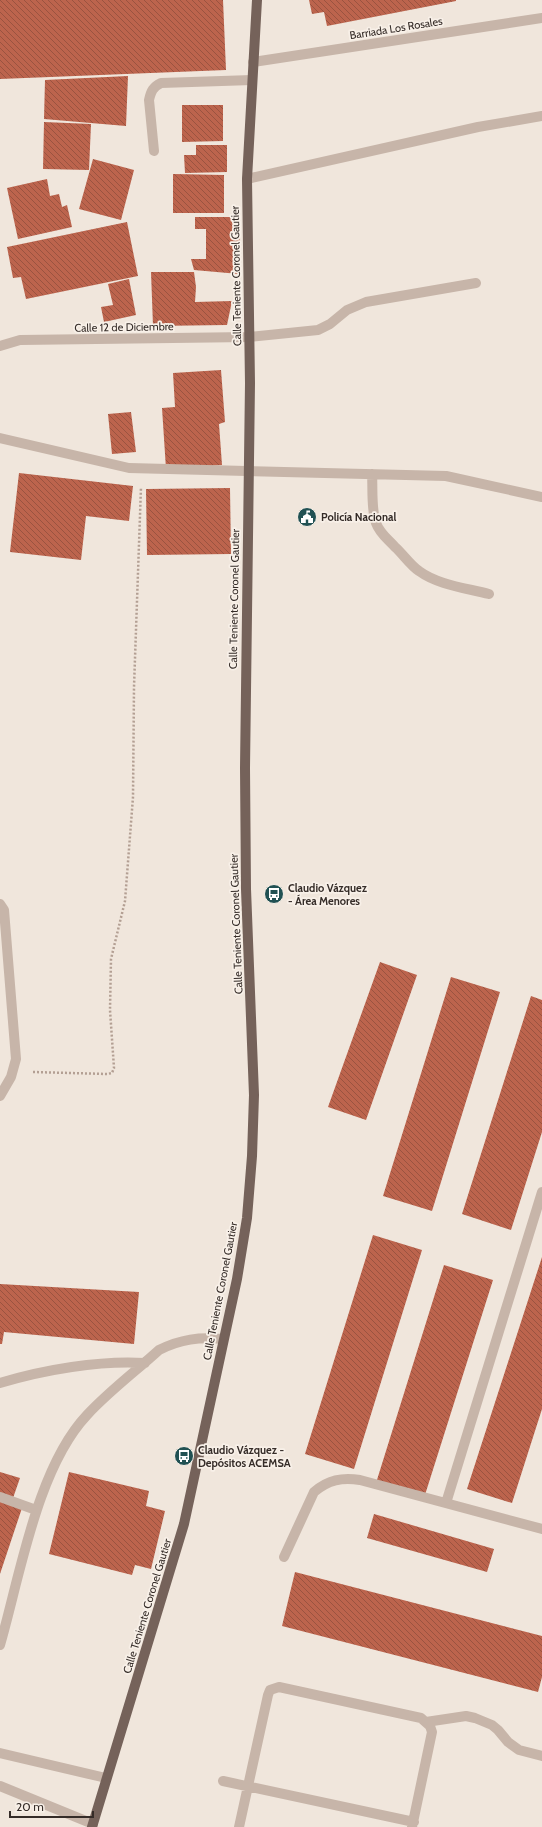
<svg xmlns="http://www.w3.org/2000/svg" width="542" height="1827" font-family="Cabin,sans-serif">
	<defs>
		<pattern id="building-back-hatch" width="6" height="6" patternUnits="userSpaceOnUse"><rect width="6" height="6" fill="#bc644d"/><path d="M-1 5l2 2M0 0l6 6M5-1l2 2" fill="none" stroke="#9a5340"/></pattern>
	</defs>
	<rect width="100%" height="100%" fill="#f0e6dc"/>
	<path fill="url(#building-back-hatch)" d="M 0,0 L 223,0 L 226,70 L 0,79 Z
		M 309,0 L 456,0 L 456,1 L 327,26 L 324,12 L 312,14 Z
		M 128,76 L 126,126 L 44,119 L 45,80 Z
		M 182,105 L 223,105 L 223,141 L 182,142 Z
		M 44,122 L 91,124 L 89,170 L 43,169 Z
		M 196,145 L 227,145 L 227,172 L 185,173 L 184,155 L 196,155 Z
		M 93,159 L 134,170 L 121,220 L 79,209 Z
		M 173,174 L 224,175 L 224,213 L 173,213 Z
		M 47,179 L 50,196 L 59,194 L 62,207 L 67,205 L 72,227 L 18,239 L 7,188 Z
		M 195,217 L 240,217 L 239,274 L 194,270 L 191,259 L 206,259 L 206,229 L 195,229 Z
		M 127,222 L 138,276 L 26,299 L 21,277 L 13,278 L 7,247 Z
		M 151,272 L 194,272 L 196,287 L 195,302 L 232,301 L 227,325 L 153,326 Z
		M 129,279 L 136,315 L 104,322 L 101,307 L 113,305 L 108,284 Z
		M 221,370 L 225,422 L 219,424 L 222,465 L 166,469 L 162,408 L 175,407 L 173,373 Z
		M 131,412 L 136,452 L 112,454 L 108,414 Z
		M 19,473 L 133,486 L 129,521 L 86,516 L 81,560 L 10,552 Z
		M 230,488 L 231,554 L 147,555 L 146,489 Z
		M 380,962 L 417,975 L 366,1120 L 328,1107 Z
		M 451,977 L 500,992 L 432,1211 L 383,1196 Z
		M 531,996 L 542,1000 L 542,1132 L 511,1230 L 462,1214 Z
		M 373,1235 L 422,1250 L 354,1469 L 305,1454 Z
		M 542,1257 L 542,1409 L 512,1503 L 467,1489 Z
		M 444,1265 L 493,1280 L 424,1498 L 376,1483 Z
		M 0,1284 L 139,1292 L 134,1344 L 4,1332 L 2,1344 L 0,1344 Z
		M 0,1472 L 20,1478 L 13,1498 L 24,1502 L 0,1574 Z
		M 69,1472 L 149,1491 L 146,1506 L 165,1511 L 151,1569 L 135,1565 L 132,1575 L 49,1554 Z
		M 374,1514 L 494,1549 L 487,1572 L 367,1538 Z
		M 295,1572 L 542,1636 L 542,1677 L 538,1692 L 282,1626 Z"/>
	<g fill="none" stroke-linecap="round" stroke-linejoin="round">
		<path stroke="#b39f93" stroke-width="2.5" stroke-dasharray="2 2" stroke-linecap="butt" d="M 33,1072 L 107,1074 L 112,1073 L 114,1068 L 110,1010 L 111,959 L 125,901 L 133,797 L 134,687 L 141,487"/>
		<path stroke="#c7b5a9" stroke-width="10" d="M 247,179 L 478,127 L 542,116
			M 0,1383 C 43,1370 100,1360 145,1363
			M 0,1497 L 36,1510
			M 446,1503 L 542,1192
			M 284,1557 L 314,1492 C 328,1480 342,1477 360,1480 L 542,1529
			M 0,1645 C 20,1576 37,1468 87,1415 C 108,1392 136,1371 159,1350 C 181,1339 199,1337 223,1339
			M 426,1722 L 466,1716 L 475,1718 L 492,1725 L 498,1730 L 508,1742 L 519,1750 L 542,1756
			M 0,1753 L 106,1778
			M 223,1781 L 414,1822
			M 239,1827 L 268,1695 L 270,1690 L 279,1687 L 421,1718 L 430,1726 L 432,1732 L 412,1827"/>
		<path stroke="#c7b5a9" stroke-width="10" d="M 253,62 L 542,18
			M 154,151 L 149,100 C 151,91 153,87 161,83 L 252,80
			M 0,346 L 20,340 L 249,337 L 318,330 L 330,324 L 347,310 L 366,302 L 476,283
			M 0,438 L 129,468 L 446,476 L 542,497
			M 372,474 C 373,490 371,509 376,523 C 380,534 388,539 395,547 C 403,554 410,565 419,571 C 438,585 466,588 489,594
			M 0,904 L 4,910 L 16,1059 L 11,1077 L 0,1096
			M 0,1786 L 93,1824"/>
		<path stroke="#75625a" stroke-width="10" d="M 92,1827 L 184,1524 L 237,1279 L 247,1218 L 252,1156 L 254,1095 L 246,889 L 245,768 L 250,383 L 247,179 L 257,0"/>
	</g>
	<defs>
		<g id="civic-disc" transform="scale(1)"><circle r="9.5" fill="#215153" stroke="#f8f0e8"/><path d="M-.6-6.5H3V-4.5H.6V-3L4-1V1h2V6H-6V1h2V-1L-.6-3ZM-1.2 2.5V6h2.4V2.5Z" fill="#fff"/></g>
		<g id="bus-disc" transform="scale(1)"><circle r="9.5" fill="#215153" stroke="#f8f0e8"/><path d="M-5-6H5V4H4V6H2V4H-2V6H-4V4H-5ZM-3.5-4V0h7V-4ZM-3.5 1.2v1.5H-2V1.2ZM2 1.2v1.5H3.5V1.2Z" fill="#fff"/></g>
	</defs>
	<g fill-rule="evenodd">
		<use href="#civic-disc" x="307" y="517"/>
		<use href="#bus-disc" x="274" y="894"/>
		<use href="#bus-disc" x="184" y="1456"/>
	</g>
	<g text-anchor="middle" stroke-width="3.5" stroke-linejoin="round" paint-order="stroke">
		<g font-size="11" fill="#352c28" stroke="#f8f0e8">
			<text transform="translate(396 28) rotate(-9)" y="4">Barriada Los Rosales</text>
			<text transform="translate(236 276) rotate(-91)" y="4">Calle Teniente Coronel Gautier</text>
			<text transform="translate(124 327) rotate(-1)" y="4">Calle 12 de Diciembre</text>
			<text transform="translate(234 599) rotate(-89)" y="4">Calle Teniente Coronel Gautier</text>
			<text transform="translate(236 924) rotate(-92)" y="4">Calle Teniente Coronel Gautier</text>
			<text transform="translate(220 1291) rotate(-79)" y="4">Calle Teniente Coronel Gautier</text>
			<text transform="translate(147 1606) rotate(-73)" y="4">Calle Teniente Coronel Gautier</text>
		</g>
		<g font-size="11" font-weight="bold" fill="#352c28" stroke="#f8f0e8" text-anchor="start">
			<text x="321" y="521">Policía Nacional</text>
			<text x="288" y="892">Claudio Vázquez<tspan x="288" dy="13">- Área Menores</tspan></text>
			<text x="198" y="1454">Claudio Vázquez -<tspan x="198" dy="13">Depósitos ACEMSA</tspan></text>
		</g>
	</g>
	<path d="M10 1811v6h83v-6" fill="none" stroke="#352c28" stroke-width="2"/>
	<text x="16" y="1811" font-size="12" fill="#352c28" stroke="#f8f0e8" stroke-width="3" paint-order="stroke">20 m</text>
</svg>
